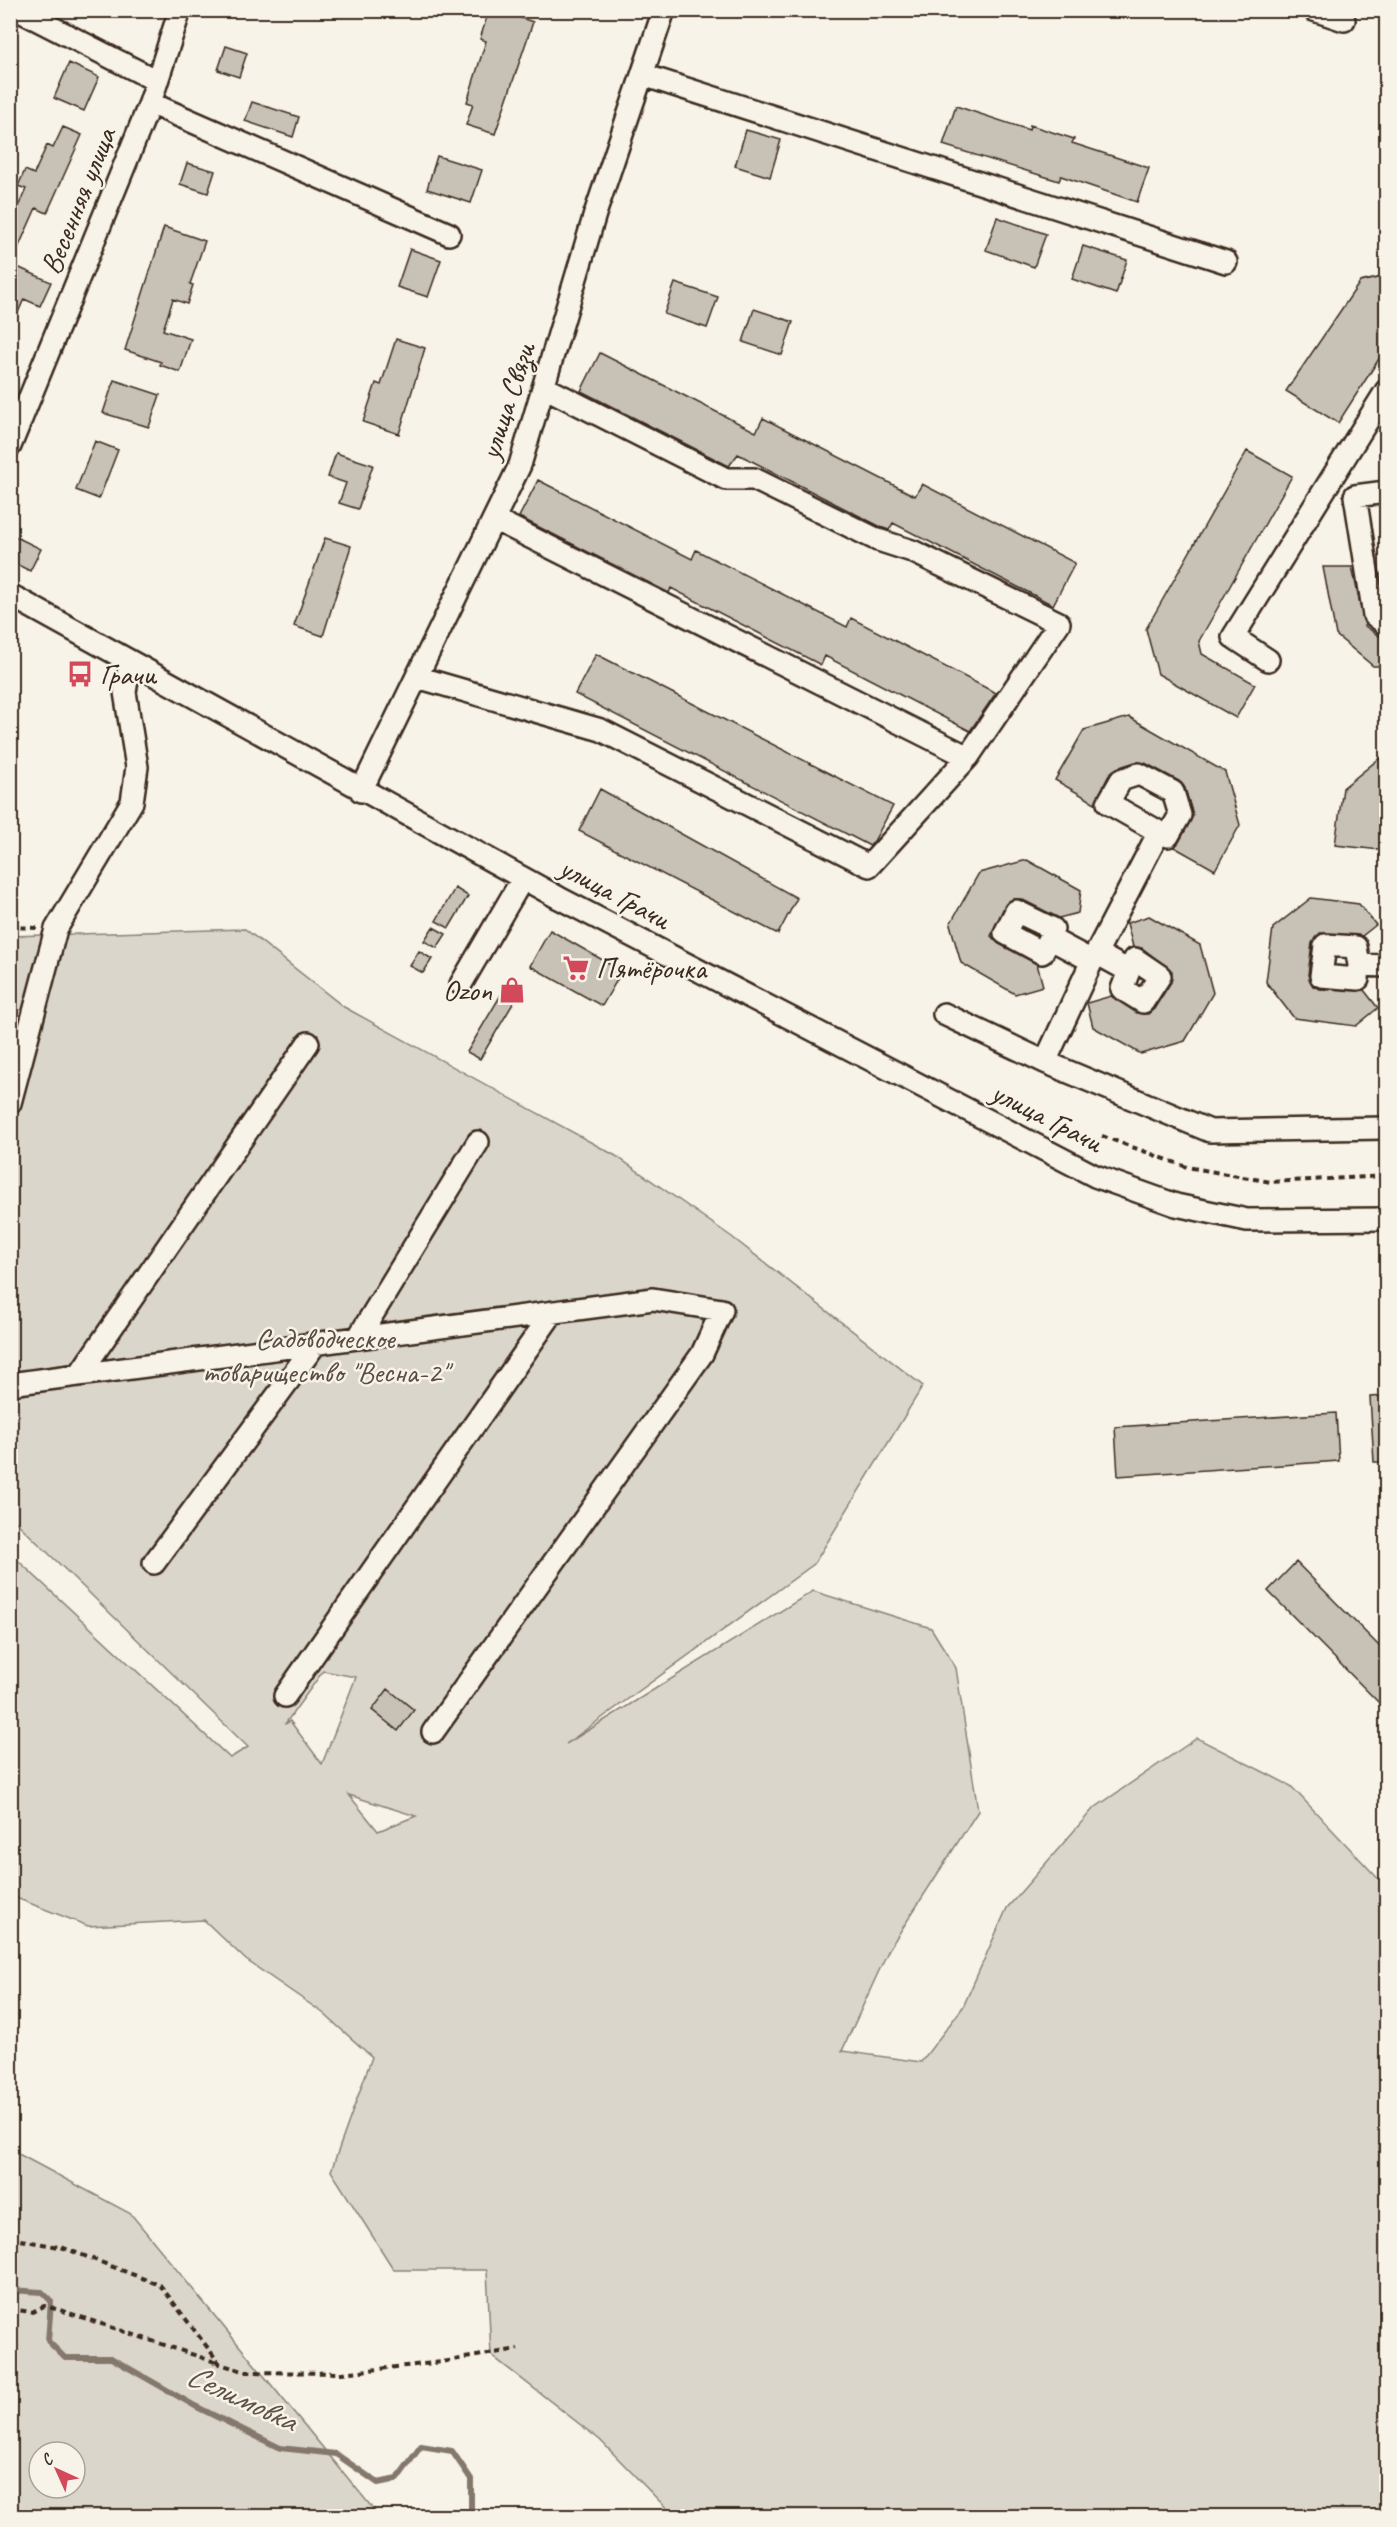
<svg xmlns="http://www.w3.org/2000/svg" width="1397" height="2527" font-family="Caveat,sans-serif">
	<rect width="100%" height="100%" fill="#f7f3e8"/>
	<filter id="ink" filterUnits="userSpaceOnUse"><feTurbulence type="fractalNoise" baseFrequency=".0167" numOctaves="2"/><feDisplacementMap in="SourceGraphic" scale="12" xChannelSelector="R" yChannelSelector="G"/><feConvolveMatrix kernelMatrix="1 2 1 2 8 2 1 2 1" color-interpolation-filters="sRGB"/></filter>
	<g filter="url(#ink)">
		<path fill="#dbd6cb" stroke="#8b8074" stroke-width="1.5" fill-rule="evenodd" d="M 245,929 L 344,1007 L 616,1156 L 732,1237 L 923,1386 L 814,1564 L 566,1744 L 813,1591 L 931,1628 L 956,1668 L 978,1811 L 889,1949 L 842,2051 L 921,2062 L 963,2007 L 1007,1908 L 1093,1809 L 1197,1738 L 1291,1786 L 1386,1887 L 1386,2516 L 674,2516 L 600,2440 L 491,2355 L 487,2270 L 394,2270 L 331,2171 L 372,2057 L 323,2013 L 246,1960 L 204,1920 L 88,1926 L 11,1896 L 10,1553 L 230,1758 L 248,1747 L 11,1517 L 11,936 ZM 323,1671 L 356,1677 L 322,1764 L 290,1721 L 285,1724 ZM 349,1795 L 416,1816 L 378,1831 Z
			M 11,2150 L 131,2214 L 379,2516 L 11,2516 ZM 39,2452 L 75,2452 L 75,2488 L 39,2488 Z"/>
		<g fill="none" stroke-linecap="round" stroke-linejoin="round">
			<path stroke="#84786c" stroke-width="6" d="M 10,2290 L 42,2292 L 51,2301 L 48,2341 L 65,2358 L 111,2358 L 195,2406 L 280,2448 L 336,2454 L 378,2483 L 397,2479 L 421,2446 L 452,2451 L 471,2479 L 471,2516"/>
		</g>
		<path fill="#c8c1b6" stroke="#3b2a1e" stroke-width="1.5" d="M 489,10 L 498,10 L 533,22 L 495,134 L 466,125 L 473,104 L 467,102 L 486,41 L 480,39 Z
			M 226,46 L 247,53 L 239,77 L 218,70 Z
			M 69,63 L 99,77 L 84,111 L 54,98 Z
			M 252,102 L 299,117 L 293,137 L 245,121 Z
			M 956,106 L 1029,130 L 1030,125 L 1074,139 L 1072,143 L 1149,168 L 1137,202 L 1061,176 L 1059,181 L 943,145 Z
			M 63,127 L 82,135 L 47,213 L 36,208 L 11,264 L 51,282 L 40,306 L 24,299 L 10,331 L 10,225 L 26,189 L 18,186 L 25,170 L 34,174 L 47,145 L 53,148 Z
			M 746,130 L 781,140 L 770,177 L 735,166 Z
			M 437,156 L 482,170 L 471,203 L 427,189 Z
			M 187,163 L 215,171 L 208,193 L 180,184 Z
			M 997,217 L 1046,234 L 1034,267 L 986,250 Z
			M 164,227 L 205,241 L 190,284 L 193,285 L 187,304 L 173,299 L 163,330 L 191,339 L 180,372 L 160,365 L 161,362 L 125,350 Z
			M 1083,246 L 1127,260 L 1116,294 L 1072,279 Z
			M 410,249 L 441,260 L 428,297 L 397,287 Z
			M 1386,276 L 1386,348 L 1338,423 L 1286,391 L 1360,282 Z
			M 675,283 L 718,297 L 707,328 L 664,314 Z
			M 754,309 L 793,322 L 782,355 L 743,342 Z
			M 396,339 L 425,348 L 399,434 L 363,422 L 376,383 L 381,385 Z
			M 600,353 L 756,432 L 763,418 L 915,496 L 922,484 L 1075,563 L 1053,605 L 893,523 L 889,530 L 883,528 L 738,454 L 729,466 L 581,391 Z
			M 114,380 L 160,395 L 149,427 L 103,413 Z
			M 95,441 L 118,450 L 99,499 L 76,490 Z
			M 1247,451 L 1292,476 L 1199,641 L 1202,654 L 1255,684 L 1236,718 L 1158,674 L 1146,629 Z
			M 336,453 L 373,465 L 358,509 L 339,503 L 346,483 L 328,477 Z
			M 538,480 L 692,559 L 696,550 L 847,627 L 851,618 L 996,693 L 970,731 L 825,656 L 821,665 L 671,588 L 669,593 L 519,517 Z
			M 10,534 L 41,549 L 30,571 L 10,561 Z
			M 325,538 L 351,546 L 323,636 L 294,626 Z
			M 1323,567 L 1352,567 L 1365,626 L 1386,641 L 1386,666 L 1373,666 L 1336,635 Z
			M 596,654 L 893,806 L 874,841 L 870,846 L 575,694 Z
			M 1129,717 L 1225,772 L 1240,825 L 1215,870 L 1174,847 L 1179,842 L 1193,816 L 1185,788 L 1179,781 L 1145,763 L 1135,762 L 1117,768 L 1110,773 L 1095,803 L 1055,780 L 1084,730 Z
			M 1386,753 L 1386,811 L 1380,850 L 1335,845 L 1343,788 Z
			M 600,789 L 797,898 L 778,934 L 579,831 Z
			M 1027,860 L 1081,890 L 1078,913 L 1059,918 L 1021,899 L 1013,899 L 1005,905 L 991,936 L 999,944 L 1037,964 L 1043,986 L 1015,994 L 961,963 L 950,924 L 979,873 Z
			M 455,888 L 468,896 L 449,928 L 436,921 Z
			M 1311,898 L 1359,904 L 1376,925 L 1362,936 L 1320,933 L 1312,943 L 1308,975 L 1313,986 L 1320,989 L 1364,990 L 1378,1008 L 1356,1026 L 1294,1018 L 1266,982 L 1273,928 Z
			M 1149,916 L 1200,945 L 1213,993 L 1185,1041 L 1141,1054 L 1093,1027 L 1087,1003 L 1111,996 L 1137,1013 L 1148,1014 L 1154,1009 L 1171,982 L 1172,971 L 1142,948 L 1133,947 L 1127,923 Z
			M 433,927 L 446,934 L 437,948 L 424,941 Z
			M 550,930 L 622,971 L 602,1006 L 530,966 Z
			M 419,951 L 432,959 L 423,973 L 410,966 Z
			M 511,978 L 524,985 L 480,1059 L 467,1052 Z
			M 1386,1396 L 1386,1462 L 1374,1462 L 1370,1397 Z
			M 1336,1413 L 1339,1461 L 1118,1476 L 1115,1427 Z
			M 1296,1562 L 1386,1653 L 1386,1710 L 1268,1591 Z
			M 388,1689 L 414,1710 L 398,1731 L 372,1710 Z"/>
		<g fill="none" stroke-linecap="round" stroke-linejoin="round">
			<g stroke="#3b2a1e" stroke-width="26">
				<path id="minor" d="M 18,10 L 157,81
					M 1314,10 L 1344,20
					M 643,75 L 1226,262
					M 150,103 L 449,234
					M 10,446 L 150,103 L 180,10
					M 1386,492 L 1355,496 L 1374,615 L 1386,624
					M 494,519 L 968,757
					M 10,595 L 559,898 L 1095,1176 L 1176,1205 L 1247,1220 L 1386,1219
					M 1268,660 L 1233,637 L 1386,391
					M 417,677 L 601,730 L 869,866 L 968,757 L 1059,623 L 912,551 L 878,540 L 754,479 L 726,479 L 544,387
					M 361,791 L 520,465 L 595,214 L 664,10
					M 1049,938 L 1053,929 L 1016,911 L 1005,933 L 1042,953 L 1049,938 L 1092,961
					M 1325,945 L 1356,947 L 1359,965 L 1358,979 L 1321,976 Z
					M 1096,953 L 1129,971 L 1122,989 L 1143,1002 L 1160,976 L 1135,959 L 1129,971
					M 1359,965 L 1386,966
					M 461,984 L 523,878
					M 944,1014 L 1045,1062 L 1210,1131 L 1386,1128
					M 1045,1062 L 1092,961 L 1159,832 L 1168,836 L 1180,815 L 1173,792 L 1139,774 L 1121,780 L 1108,803 L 1159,832
					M 10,1103 L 56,929 L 132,802 L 137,767 L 125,692 L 130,662
					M 358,1338 L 478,1142
					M 79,1375 L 308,1043
					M 10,1384 L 653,1299 L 722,1310 L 702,1354 L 433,1732
					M 154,1563 L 316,1343
					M 285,1696 L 553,1312"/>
			</g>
			<path stroke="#3b2a1e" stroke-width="4" stroke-dasharray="6 4.5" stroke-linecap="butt" d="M 10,927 L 37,928
				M 1102,1136 L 1187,1167 L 1271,1182 L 1386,1176
				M 10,2238 L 64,2248 L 160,2285 L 220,2364 L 246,2372 L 342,2373 L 442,2362 L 518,2349
				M 10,2309 L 32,2312 L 44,2306 L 60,2310 L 218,2363"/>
			<use href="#minor" stroke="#f7f3e8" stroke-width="21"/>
		</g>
	</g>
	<defs>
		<g id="bus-bare" transform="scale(2.07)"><path d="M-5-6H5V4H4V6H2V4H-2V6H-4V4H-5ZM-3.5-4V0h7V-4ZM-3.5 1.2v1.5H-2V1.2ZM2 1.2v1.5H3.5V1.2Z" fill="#d1495b" stroke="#f7f3e8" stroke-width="2.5" paint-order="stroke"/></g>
		<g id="supermarket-bare" transform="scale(2.07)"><path d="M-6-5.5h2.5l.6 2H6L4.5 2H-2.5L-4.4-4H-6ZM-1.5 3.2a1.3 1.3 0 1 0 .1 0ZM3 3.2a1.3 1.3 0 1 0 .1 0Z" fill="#d1495b" stroke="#f7f3e8" stroke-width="2.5" paint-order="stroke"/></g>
		<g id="shop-bare" transform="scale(2.07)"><path d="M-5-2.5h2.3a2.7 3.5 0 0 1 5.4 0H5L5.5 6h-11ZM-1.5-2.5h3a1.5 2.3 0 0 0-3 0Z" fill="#d1495b" stroke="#f7f3e8" stroke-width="2.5" paint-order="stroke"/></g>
	</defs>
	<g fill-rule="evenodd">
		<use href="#bus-bare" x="80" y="674"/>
		<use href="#supermarket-bare" x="576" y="968"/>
		<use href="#shop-bare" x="512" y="990"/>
	</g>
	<g text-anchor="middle" stroke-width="5" stroke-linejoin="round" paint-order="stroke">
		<g font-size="30" fill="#3b2a1e" stroke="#f7f3e8">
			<text transform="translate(78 201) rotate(-68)" y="10">Весенняя улица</text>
			<text transform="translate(507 401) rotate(-72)" y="10">улица Связи</text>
			<text transform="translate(615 893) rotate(28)" y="10">улица Грачи</text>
			<text transform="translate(1047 1117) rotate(27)" y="10">улица Грачи</text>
		</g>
		<g font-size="30" fill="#3b2a1e" stroke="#f7f3e8" text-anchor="start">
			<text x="100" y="684">Грачи</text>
			<text x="596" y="978">Пятёрочка</text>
			<text x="492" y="1000" text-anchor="end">Ozon</text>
		</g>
		<g font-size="30" fill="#5b4c41" stroke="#f7f3e8">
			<text x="325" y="1348">Садоводческое<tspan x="325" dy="34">товарищество "Весна-2"</tspan></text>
		</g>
		<g font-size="32" font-style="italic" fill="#5f5145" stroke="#f7f3e8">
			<text transform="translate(242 2397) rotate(25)" y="11">Селимовка</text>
		</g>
	</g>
	<rect width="1397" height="2527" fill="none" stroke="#f7f3e8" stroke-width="36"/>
	<rect x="18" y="18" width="1361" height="2491" fill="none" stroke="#3b2a1e" stroke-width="2" filter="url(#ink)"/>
	<g transform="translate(57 2470) rotate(315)"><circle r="28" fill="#f7f3e8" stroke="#aca397" stroke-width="1.5"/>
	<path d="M0-4.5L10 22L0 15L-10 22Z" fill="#d1495b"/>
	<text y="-9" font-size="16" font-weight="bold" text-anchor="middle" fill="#3b2a1e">С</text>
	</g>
</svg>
